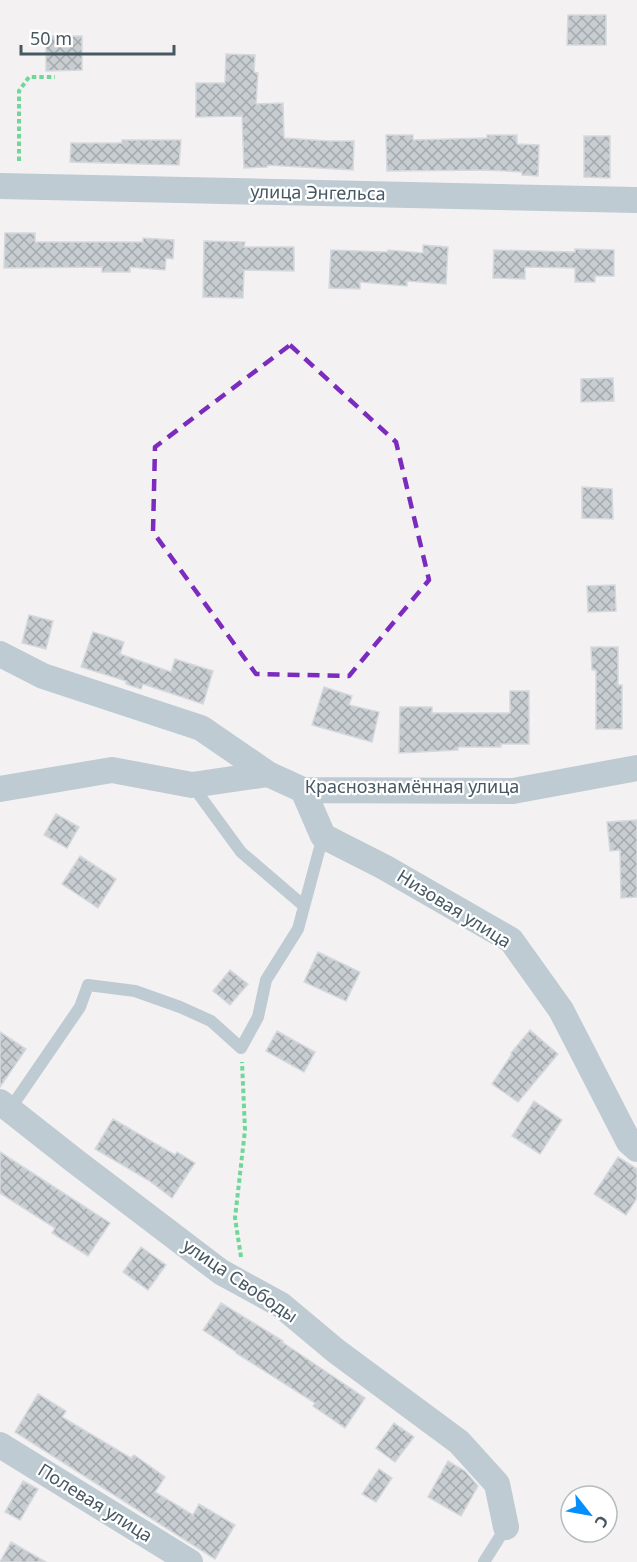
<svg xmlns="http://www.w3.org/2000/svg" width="637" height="1562" font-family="'Noto Sans',sans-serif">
	<defs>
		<pattern id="building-cross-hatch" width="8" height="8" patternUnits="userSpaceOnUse" patternTransform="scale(1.5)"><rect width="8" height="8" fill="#c8cdd2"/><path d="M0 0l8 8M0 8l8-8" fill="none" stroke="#a4a9ae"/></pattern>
	</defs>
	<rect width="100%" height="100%" fill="#f4f1f2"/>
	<path fill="url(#building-cross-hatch)" stroke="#d5d9dd" stroke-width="1.5" d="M 568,15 L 606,15 L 606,45 L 567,45 Z
		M 46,36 L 82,36 L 82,70 L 46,71 Z
		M 226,54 L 255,55 L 254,72 L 258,73 L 256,104 L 283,103 L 284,138 L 329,141 L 354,141 L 353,170 L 267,165 L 267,167 L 244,168 L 242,116 L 196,117 L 196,83 L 225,83 Z
		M 386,135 L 413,135 L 413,140 L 487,138 L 487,135 L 517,135 L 517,144 L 539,145 L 538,176 L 522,175 L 522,172 L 486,170 L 387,171 Z
		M 584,136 L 610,136 L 610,178 L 584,177 Z
		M 122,140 L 181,140 L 179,165 L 70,162 L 71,143 L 122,143 Z
		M 5,233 L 35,233 L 35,242 L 143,242 L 143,238 L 174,240 L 173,259 L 166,258 L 165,270 L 130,267 L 130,272 L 102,272 L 102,267 L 4,268 Z
		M 204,241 L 245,242 L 244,247 L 294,247 L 294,271 L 244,270 L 243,298 L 203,297 Z
		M 423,245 L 448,247 L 446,284 L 407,281 L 407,286 L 360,282 L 360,289 L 329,288 L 331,250 L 387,252 L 388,250 L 423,253 Z
		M 575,249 L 614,250 L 614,276 L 595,276 L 595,282 L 575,282 L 575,268 L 525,267 L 525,279 L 493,278 L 494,250 L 575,252 Z
		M 613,378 L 614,401 L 581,402 L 581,379 Z
		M 582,487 L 612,489 L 613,519 L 582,518 Z
		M 615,585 L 616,611 L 588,612 L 587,586 Z
		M 29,615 L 53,621 L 46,649 L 22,643 Z
		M 93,632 L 124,642 L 120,654 L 171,672 L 175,659 L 213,671 L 203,704 L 143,684 L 141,689 L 126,684 L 126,681 L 81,667 Z
		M 591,647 L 618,647 L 618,685 L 622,685 L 622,729 L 596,729 L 596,670 L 592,670 Z
		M 324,687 L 352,696 L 349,705 L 379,712 L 372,742 L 312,725 Z
		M 510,691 L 529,691 L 529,744 L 501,744 L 501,747 L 458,747 L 458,750 L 399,753 L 400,707 L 432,707 L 432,713 L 510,713 Z
		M 56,814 L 79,827 L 67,848 L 44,835 Z
		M 637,820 L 637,897 L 621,898 L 620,850 L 610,851 L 607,822 Z
		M 80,856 L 116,879 L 98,908 L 62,884 Z
		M 318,952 L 360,972 L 346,1001 L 304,982 Z
		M 230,970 L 248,984 L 230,1005 L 213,991 Z
		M 530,1030 L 558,1054 L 518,1102 L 492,1084 L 512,1054 L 511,1053 Z
		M 277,1031 L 315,1052 L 304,1072 L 266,1051 Z
		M 0,1032 L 26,1049 L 0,1087 Z
		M 534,1101 L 562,1120 L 540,1154 L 512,1136 Z
		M 113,1119 L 175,1155 L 177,1152 L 195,1163 L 172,1198 L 148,1180 L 95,1149 Z
		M 0,1152 L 110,1223 L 88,1256 L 52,1233 L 55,1228 L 0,1193 Z
		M 618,1157 L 637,1169 L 637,1198 L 626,1215 L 594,1194 Z
		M 141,1247 L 166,1265 L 148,1290 L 123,1272 Z
		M 221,1303 L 283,1341 L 282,1342 L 365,1398 L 345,1428 L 313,1406 L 315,1403 L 236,1353 L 236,1352 L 203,1330 Z
		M 38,1394 L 66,1411 L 62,1417 L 131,1458 L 134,1455 L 165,1477 L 155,1492 L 193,1515 L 199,1504 L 235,1525 L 215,1559 L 15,1432 Z
		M 394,1423 L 414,1437 L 395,1462 L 376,1448 Z
		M 448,1461 L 465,1471 L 478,1486 L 461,1516 L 428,1497 Z
		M 379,1469 L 392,1478 L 376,1502 L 362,1494 Z
		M 23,1481 L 38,1489 L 20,1520 L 5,1512 Z
		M 11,1542 L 46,1562 L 0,1562 Z"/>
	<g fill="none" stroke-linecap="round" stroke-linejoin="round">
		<path stroke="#71d798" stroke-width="4" stroke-dasharray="4.5 3" stroke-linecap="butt" d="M 19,161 L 19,91 L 29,77 L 55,77
			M 241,1257 L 235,1218 L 245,1130 L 242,1062"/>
		<path stroke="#becbd2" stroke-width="12" d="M 192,785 L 241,852 L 304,906
			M 10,1109 L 80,1007 L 88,985 L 135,991 L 180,1007 L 211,1021 L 241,1048 L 258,1017 L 266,980 L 298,929 L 323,836
			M 484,1562 L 506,1527"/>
		<path stroke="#becbd2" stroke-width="26" d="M 0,186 L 637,200
			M 0,654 L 43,676 L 201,728 L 268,774 L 303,790 L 513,791 L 637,768
			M 0,789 L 112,770 L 192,785 L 268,774
			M 303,790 L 323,836 L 384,867 L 511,940 L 561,1010 L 629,1142 L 637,1149
			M 0,1102 L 75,1161 L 221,1272 L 281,1305 L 336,1351 L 459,1442 L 497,1484 L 506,1527
			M 0,1445 L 190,1562"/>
	</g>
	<path fill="none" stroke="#7b2cbf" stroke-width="4.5" stroke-dasharray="12 8" stroke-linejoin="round" d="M 290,345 L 396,442 L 429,580 L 349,676 L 256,674 L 153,532 L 155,447 Z"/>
	<g text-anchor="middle" stroke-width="4.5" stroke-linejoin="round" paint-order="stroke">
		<g font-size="18" fill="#475862" stroke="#fff">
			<text transform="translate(318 193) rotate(1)" y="6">улица Энгельса</text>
			<text x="412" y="793">Краснознамённая улица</text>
			<text transform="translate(454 909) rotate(32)" y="6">Низовая улица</text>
			<text transform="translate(240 1281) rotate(34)" y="6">улица Свободы</text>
			<text transform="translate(95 1503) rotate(32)" y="6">Полевая улица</text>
		</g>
	</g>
	<g transform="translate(589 1514) rotate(121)"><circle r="28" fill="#ffffff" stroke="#b5bcc0" stroke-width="1.5"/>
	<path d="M0-4.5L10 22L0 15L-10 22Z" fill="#068efa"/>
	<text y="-9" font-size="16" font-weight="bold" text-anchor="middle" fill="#475862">С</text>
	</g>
	<path d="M21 45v9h153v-9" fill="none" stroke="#475862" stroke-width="3"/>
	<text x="30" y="45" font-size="18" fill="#475862" stroke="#ffffff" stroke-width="4.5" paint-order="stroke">50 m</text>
</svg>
